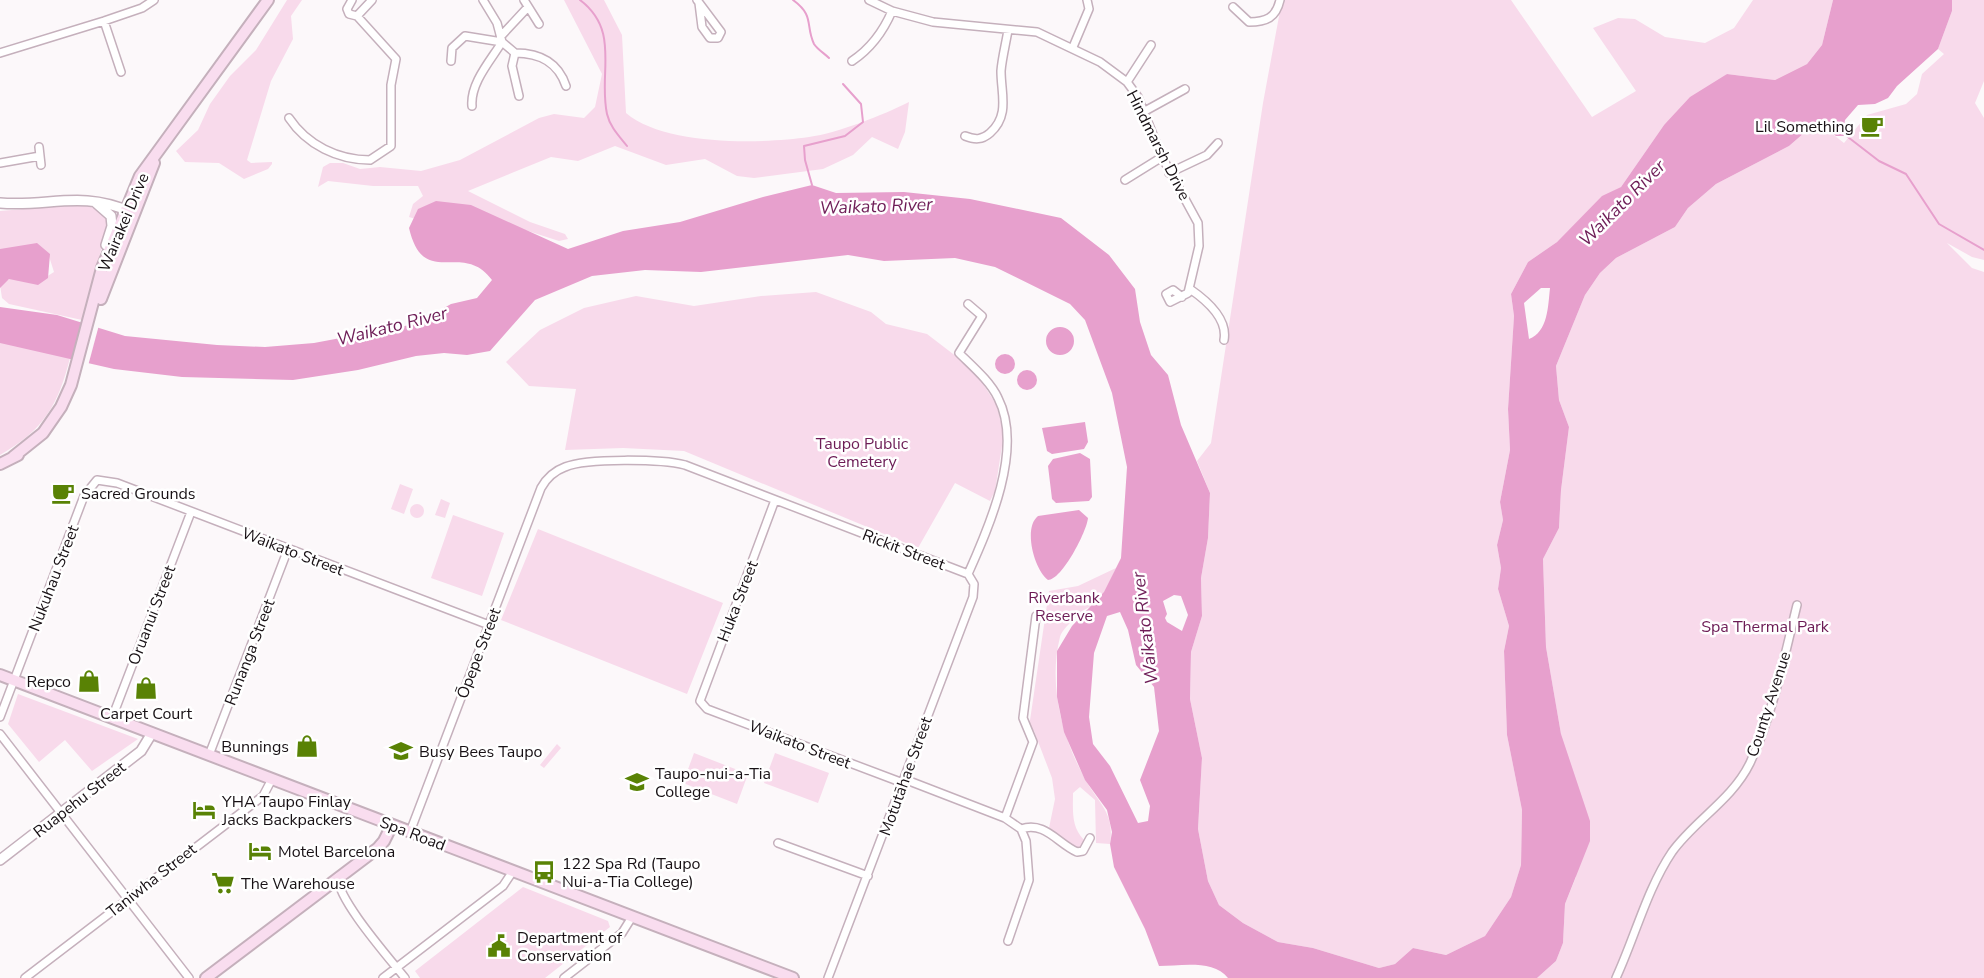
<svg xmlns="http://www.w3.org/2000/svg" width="1984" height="978" font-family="'Nunito Sans',sans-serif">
	<rect width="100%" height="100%" fill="#fcf8fa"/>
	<path fill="#f8daeb" d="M 287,0 L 302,0 L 291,16 L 293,39 L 271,81 L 247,160 L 251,163 L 272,162 L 272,164 L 268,169 L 244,179 L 219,163 L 185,162 L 176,151 L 198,130 L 210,104 L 230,76 L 256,50 Z
		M 564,0 L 604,0 L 622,35 L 626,113 C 665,146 760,144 809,137 C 838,133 883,115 909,102 L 905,132 L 898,149 L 872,137 L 853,155 L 823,169 L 754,178 L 737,176 L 705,159 L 666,165 L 615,146 L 578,161 L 551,157 L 468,191 L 530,222 L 565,234 L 568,239 L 559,241 L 463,210 L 423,221 L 409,217 L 413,204 L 423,196 L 418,186 L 373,186 L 328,181 L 318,187 L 323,167 L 330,163 L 343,163 L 360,169 L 380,167 L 421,171 L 460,160 L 539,118 L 554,114 L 584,118 L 595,107 L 602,74 Z
		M 1282,0 L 1511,0 L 1592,117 L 1636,91 L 1593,28 L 1618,18 L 1635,19 L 1665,37 L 1705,43 L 1734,28 L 1753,0 L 1833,0 L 1822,45 L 1807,64 L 1775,80 L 1727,74 L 1664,125 L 1621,187 L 1602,197 L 1557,242 L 1528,262 L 1511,294 L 1514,316 L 1508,409 L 1510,450 L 1500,502 L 1503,520 L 1497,545 L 1501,568 L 1498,589 L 1509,626 L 1504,651 L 1507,735 L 1522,810 L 1521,865 L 1511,897 L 1485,936 L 1446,955 L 1413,948 L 1395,964 L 1379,968 L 1313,948 L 1278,942 L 1243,923 L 1219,905 L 1208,881 L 1198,829 L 1202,758 L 1190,699 L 1191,652 L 1202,616 L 1201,578 L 1208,538 L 1210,493 L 1197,461 L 1211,443 L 1263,103 Z
		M 1952,0 L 1984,0 L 1984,81 L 1975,103 L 1984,118 L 1984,260 L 1972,257 L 1947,243 L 1972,268 L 1984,272 L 1984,978 L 1537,978 L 1556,961 L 1563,943 L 1565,904 L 1576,877 L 1561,734 L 1546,647 L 1543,559 L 1559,528 L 1561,490 L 1569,427 L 1559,400 L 1556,366 L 1585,295 L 1600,273 L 1616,258 L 1675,227 L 1688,208 L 1716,184 L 1789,146 L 1811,127 L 1821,125 L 1844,143 L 1867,115 L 1906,104 L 1917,94 L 1922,74 L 1944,54 L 1938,49 L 1952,11 Z
		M 83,204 L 104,212 L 109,221 L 82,320 L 9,304 L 2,298 L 0,285 L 14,276 L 46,277 L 54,272 L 48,253 L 0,256 L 0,211 Z
		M 816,292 L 871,312 L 886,324 L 927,334 L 974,370 L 996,404 L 1004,433 L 995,491 L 990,501 L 955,483 L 918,548 L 684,451 L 623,448 L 565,450 L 576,389 L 529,386 L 506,362 L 540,330 L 584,308 L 636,296 L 694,306 L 761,296 Z
		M 0,338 L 70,358 C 58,405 44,430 0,455 Z
		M 400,484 L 413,489 L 404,514 L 391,509 Z
		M 441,499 L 450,503 L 445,518 L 435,515 Z
		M410 511a7 7 0 1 1 14 0a7 7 0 1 1-14 0Z
		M 453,515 L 504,533 L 482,596 L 431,578 Z
		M 538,529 L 723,603 L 687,694 L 501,620 Z
		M 1116,568 C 1111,578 1107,593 1100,601 C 1096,605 1088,607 1084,610 C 1077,616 1062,629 1060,637 C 1048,685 1062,737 1085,779 C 1098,803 1115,812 1110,844 L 1096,843 L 1095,800 L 1080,787 L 1073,793 C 1073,811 1071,827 1084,840 L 1081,847 L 1076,848 L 1049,828 L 1055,799 L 1052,778 L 1034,731 L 1029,727 L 1049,591 L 1078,586 Z
		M 18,694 L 138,739 L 92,771 L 65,740 L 39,762 L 8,724 Z
		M 557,744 L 561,748 L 544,768 L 540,765 Z
		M 694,753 L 748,774 L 737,804 L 683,783 Z
		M 775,753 L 829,773 L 818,803 L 764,783 Z
		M 523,887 L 608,921 L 610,927 L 545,978 L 420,978 L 415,971 Z"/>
	<path fill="#e7a0cd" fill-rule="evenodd" d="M 1833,0 L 1952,0 L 1952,11 L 1938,49 L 1897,86 L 1888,98 L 1875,104 L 1858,105 L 1845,120 L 1844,127 L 1849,131 L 1844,132 L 1845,136 L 1836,136 L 1821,125 L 1811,127 L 1789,146 L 1716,184 L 1688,208 L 1675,227 L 1616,258 L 1600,273 L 1585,295 L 1556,366 L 1559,400 L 1569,427 L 1561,490 L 1559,528 L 1543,559 L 1546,647 L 1561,734 L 1590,821 L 1590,841 L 1565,904 L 1563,943 L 1556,961 L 1537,978 L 1228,978 C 1213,959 1180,966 1159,966 L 1145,929 L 1114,867 L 1110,844 L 1112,832 L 1107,810 L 1085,780 L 1064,732 L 1057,697 L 1057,651 L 1072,626 L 1104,592 L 1121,558 L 1127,467 L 1112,393 L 1085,320 L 1070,304 L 995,267 L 955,258 L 884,261 L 848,255 L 701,272 L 645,270 L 592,276 L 535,300 L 490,351 L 467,355 L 444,353 L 416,356 L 358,370 L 293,380 L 182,377 L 114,369 L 0,343 L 0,307 L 57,315 L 125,336 L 217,345 L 265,347 L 314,343 L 415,324 L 451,304 L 477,298 L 492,280 C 462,239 424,291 409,228 L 418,209 L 436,201 L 471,205 L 568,249 L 623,231 L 680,222 L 763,197 L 812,185 L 836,193 L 904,192 L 970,199 L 1061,218 L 1109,255 L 1135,289 L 1140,322 L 1151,355 L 1168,375 L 1181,425 L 1210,493 L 1208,538 L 1201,578 L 1202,616 L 1191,652 L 1190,699 L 1202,758 L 1198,829 L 1208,881 L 1219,905 L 1243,923 L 1278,942 L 1313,948 L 1379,968 L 1395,964 L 1413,948 L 1446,955 L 1485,936 L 1511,897 L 1521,865 L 1522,810 L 1507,735 L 1504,651 L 1509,626 L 1498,589 L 1501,568 L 1497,545 L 1503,520 L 1500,502 L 1510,450 L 1508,409 L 1514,316 L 1511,294 L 1528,262 L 1557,242 L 1602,196 L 1621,187 L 1664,125 L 1690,97 L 1727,74 L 1775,80 L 1807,64 L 1822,45 ZM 1541,288 L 1550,288 C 1548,306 1548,332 1529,339 L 1524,303 ZM 1174,595 L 1181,596 L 1188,615 L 1182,631 L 1167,622 L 1165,618 L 1167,614 L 1163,601 ZM 1120,612 L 1128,630 L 1136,665 L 1154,687 L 1159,731 L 1140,780 L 1150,806 L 1148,821 L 1138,823 L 1110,766 L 1093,744 L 1089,717 L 1094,653 L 1107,616 Z
		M 37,243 L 50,254 L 48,278 L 38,285 L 9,279 L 0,288 L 0,249 Z
		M1046 341a14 14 0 1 1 28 0a14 14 0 1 1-28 0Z
		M995 364a10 10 0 1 1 20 0a10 10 0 1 1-20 0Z
		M1017 380a10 10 0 1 1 20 0a10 10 0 1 1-20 0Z
		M 1085,422 L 1088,442 L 1084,449 L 1052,454 L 1047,451 L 1042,428 Z
		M 1080,453 L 1090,459 L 1092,497 L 1089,501 L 1056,503 L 1052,499 L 1048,466 L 1053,459 Z
		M 1079,510 L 1088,518 C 1087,531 1062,580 1048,580 C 1034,569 1023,528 1038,516 Z"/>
	<path fill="#fcf8fa" d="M 82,320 L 99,325 L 88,366 L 71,361 Z"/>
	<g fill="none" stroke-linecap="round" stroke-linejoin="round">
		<path stroke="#e7a0cd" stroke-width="2" d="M 580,0 C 621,31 598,73 607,114 C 610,127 619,136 627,146
			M 793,0 C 815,16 805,25 814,44 C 817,49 825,54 829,58
			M 1844,134 L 1879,161 L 1906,174 L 1939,224 L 1984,250
			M 812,185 L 805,160 L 804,146 L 845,136 L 863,122 L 861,104 L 843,84"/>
		<g stroke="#c5b0bc" stroke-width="10">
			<path id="minor" d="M 352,0 L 347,9 L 349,14 L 357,16 L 372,0
				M 483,0 L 497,23 L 502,42 L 515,53
				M 524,0 L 539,24
				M 697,0 L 721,32 L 718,38 L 710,38 L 702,27 L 699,3
				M 869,0 L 892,11 L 933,22 L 1037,32 L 1100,62 L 1127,82 L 1138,97 L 1162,157 L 1198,223 L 1199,246 L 1188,293 L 1170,302 L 1166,294 L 1173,290 L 1182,297
				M 1233,7 L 1249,22 C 1266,22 1276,18 1280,0
				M 104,21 L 121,72
				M 501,36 L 528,7
				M 1073,47 L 1089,9 L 1087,0
				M 0,53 L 104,21 L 142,8 L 154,0
				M 515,53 C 540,53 558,62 566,86
				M 515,53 L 512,66 L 519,96
				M 451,61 L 452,48 L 465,36 L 502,42
				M 852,61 C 870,49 883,32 892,11
				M 1127,82 L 1151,45
				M 472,106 C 470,83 491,60 502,42
				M 1145,111 L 1185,89
				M 289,118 C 307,145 338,160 370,160 L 391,146 L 391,85 L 396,59 L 357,16
				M 965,136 C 975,140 982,140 990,133 C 1010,115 1001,94 1001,71 C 1002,58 1006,43 1008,30
				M 39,147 L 41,165
				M 0,163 L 40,156
				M 1169,173 L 1207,155 L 1218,143
				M 1125,180 L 1162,157
				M 1190,289 C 1206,300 1228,318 1224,340
				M 968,304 L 982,316 L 959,353 C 972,366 990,381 998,398 C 1024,449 989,527 968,574
				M 775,500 L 700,701 L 707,709 L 903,783
				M 0,717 L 84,496 L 97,480 L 117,483 L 489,625
				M 112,718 L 191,512
				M 0,734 L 189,978
				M 209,755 L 288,549
				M 904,779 L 1005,818 L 1021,829 L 1026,841 L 1029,880 L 1008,941
				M 1005,818 L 1033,742 L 1023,718 L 1036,616
				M 1021,829 C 1045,821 1057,843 1077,852 L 1083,851 L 1090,838
				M 410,832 L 541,488 C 546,479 554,471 565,467 C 587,458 661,459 685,465 L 968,574
				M 778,843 L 868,876
				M 338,877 C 336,898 390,959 405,978
				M 25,978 L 263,796 L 272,779
				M 383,978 L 503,886 L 513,871
				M 564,978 L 622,933 L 632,917
				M 828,978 L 973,597 L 974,584 L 968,574
				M 1616,978 C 1635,937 1647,889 1672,852 C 1695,820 1732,800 1750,763 C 1773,714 1784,658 1797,605"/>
		</g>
		<g stroke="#c5b0bc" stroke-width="12">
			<path id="tertiary" d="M 95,202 L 111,216 L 112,226 L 106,245
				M 0,203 C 50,207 81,190 131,212
				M 0,860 L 141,751 L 152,733"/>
		</g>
		<g stroke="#c5b0bc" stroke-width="14">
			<path id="secondary" d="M 101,299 L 154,163
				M 13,457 L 43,433 L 61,407 L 71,385 L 102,268 L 140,176 L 268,0
				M 0,464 L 18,455
				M 0,675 L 793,978
				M 206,978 L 378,848 L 384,841 L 392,825"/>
		</g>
		<use href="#minor" stroke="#fff" stroke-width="7"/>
		<use href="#tertiary" stroke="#fff" stroke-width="9"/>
		<use href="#secondary" stroke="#f9ddef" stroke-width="10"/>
	</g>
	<defs>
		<g id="cafe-bare" transform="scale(1.8)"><path d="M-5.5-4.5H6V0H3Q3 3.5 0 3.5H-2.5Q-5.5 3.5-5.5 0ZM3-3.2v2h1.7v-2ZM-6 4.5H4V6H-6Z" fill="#598205" stroke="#fff" stroke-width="2.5" paint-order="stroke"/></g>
		<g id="shop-bare" transform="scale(1.8)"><path d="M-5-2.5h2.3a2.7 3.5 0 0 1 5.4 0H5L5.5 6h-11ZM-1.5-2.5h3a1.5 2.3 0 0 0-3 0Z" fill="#598205" stroke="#fff" stroke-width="2.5" paint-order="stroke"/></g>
		<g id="school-bare" transform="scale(1.8)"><path d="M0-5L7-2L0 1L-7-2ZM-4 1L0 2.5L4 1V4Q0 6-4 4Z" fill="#598205" stroke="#fff" stroke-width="2.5" paint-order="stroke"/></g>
		<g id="hotel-bare" transform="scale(1.8)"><path d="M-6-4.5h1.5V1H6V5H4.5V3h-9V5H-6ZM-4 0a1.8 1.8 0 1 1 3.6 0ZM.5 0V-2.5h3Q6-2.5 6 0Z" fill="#598205" stroke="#fff" stroke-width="2.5" paint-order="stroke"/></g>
		<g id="bus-bare" transform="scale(1.8)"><path d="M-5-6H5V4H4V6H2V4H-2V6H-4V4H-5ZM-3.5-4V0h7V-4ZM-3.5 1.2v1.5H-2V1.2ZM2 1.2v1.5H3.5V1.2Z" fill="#598205" stroke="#fff" stroke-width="2.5" paint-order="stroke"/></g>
		<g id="supermarket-bare" transform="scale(1.8)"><path d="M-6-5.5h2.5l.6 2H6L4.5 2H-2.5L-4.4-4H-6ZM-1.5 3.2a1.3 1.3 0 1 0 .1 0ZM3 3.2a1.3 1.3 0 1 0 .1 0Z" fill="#598205" stroke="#fff" stroke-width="2.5" paint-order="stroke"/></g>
		<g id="civic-bare" transform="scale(1.8)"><path d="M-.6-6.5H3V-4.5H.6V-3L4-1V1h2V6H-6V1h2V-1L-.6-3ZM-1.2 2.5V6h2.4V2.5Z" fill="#598205" stroke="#fff" stroke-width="2.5" paint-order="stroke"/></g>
	</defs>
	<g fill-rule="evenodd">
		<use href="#cafe-bare" x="1872" y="126"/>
		<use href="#cafe-bare" x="63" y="493"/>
		<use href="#shop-bare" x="89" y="681"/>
		<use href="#shop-bare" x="146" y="688"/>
		<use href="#shop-bare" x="307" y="746"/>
		<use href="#school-bare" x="401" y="751"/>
		<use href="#school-bare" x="637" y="782"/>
		<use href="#hotel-bare" x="204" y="810"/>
		<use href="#hotel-bare" x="260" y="851"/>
		<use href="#bus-bare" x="544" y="872"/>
		<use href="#supermarket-bare" x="223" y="883"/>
		<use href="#civic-bare" x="499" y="946"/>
	</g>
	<g text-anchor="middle" stroke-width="5" stroke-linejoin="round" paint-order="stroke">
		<g font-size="16" fill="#181115" stroke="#fff" text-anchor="start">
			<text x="1854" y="132" text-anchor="end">Lil Something</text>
			<text x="81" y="499">Sacred Grounds</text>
			<text x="71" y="687" text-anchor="end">Repco</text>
			<text x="146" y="719" text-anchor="middle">Carpet Court</text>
			<text x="289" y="752" text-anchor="end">Bunnings</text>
			<text x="419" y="757">Busy Bees Taupo</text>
			<text x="655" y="779">Taupo-nui-a-Tia<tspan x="655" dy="18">College</tspan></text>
			<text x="222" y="807">YHA Taupo Finlay<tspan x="222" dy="18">Jacks Backpackers</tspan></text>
			<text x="278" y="857">Motel Barcelona</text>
			<text x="562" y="869">122 Spa Rd (Taupo<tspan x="562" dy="18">Nui-a-Tia College)</tspan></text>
			<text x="241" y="889">The Warehouse</text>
			<text x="517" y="943">Department of<tspan x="517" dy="18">Conservation</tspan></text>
		</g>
		<g font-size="16" fill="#181115" stroke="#fff">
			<text transform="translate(1159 145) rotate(63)" y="6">Hindmarsh Drive</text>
			<text transform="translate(123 222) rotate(-67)" y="6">Wairakei Drive</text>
			<text transform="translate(904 549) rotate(21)" y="6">Rickit Street</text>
			<text transform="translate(293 551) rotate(21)" y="6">Waikato Street</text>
			<text transform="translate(53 578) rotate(-69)" y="6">Nukuhau Street</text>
			<text transform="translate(737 601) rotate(-69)" y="6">Huka Street</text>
			<text transform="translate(151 615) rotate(-69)" y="6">Oruanui Street</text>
			<text transform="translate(249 652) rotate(-69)" y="6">Runanga Street</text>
			<text transform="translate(478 653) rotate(-69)" y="6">Ōpepe Street</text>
			<text transform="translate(1768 704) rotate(-72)" y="6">County Avenue</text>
			<text transform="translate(800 744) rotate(21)" y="6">Waikato Street</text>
			<text transform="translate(905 776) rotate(-70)" y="6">Motutāhae Street</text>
			<text transform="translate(79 799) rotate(-38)" y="6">Ruapehu Street</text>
			<text transform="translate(413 833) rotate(21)" y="6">Spa Road</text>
			<text transform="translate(151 880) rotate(-38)" y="6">Taniwha Street</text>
		</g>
		<g font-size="16" fill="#6c1b55" stroke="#fff">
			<text x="862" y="449">Taupo Public<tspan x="862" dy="18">Cemetery</tspan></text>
			<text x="1064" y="603">Riverbank<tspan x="1064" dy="18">Reserve</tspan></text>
			<text x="1765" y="632">Spa Thermal Park</text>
		</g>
		<g font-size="18" font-style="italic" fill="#6e1d57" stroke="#fff">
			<text transform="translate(1622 203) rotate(-45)" y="6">Waikato River</text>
			<text transform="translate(876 206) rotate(-2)" y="6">Waikato River</text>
			<text transform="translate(392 326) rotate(-14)" y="6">Waikato River</text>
			<text transform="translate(1145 628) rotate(-97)" y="6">Waikato River</text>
		</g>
	</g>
</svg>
